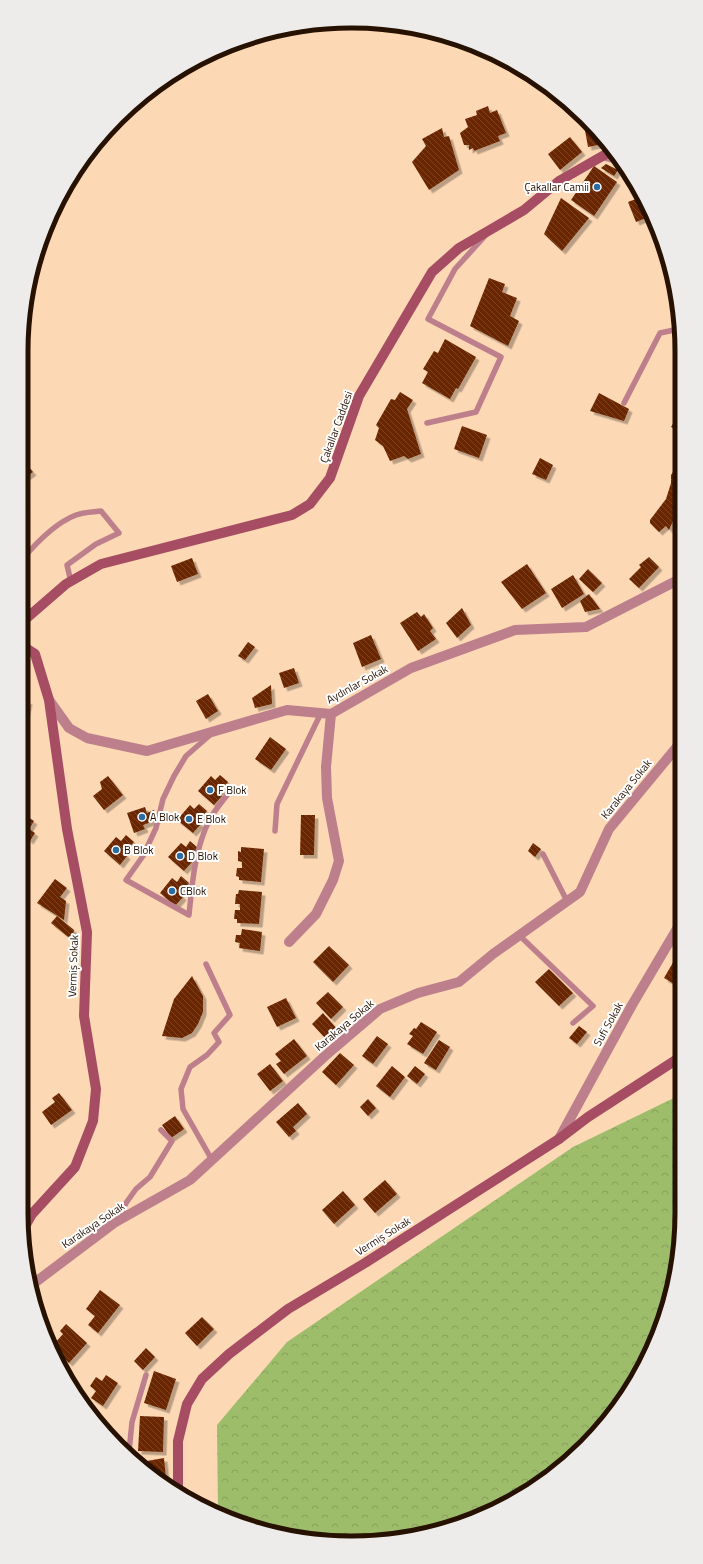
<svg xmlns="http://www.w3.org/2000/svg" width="703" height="1564" font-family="'Titillium Web',sans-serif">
	<defs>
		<pattern id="forest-crowns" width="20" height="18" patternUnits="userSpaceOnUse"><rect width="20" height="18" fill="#9dbd6b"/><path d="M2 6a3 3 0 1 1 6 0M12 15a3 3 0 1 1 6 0" fill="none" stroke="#87a15b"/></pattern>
		<pattern id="building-back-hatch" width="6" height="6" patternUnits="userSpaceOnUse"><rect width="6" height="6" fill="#6a2800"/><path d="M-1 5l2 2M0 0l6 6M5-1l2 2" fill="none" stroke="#7b4524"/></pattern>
		<filter id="shadow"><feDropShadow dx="3.5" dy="3.5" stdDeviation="0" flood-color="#0004"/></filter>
	</defs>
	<rect width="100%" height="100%" fill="#fdd8b4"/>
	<path fill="url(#forest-crowns)" d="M 682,1094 L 682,1213 L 676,1277 L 657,1339 L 600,1431 L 517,1499 L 458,1526 L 395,1540 L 287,1537 L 218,1511 L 217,1425 L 287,1342 L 573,1147 Z"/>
	<path fill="url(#building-back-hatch)" filter="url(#shadow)" d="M 488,106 L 490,113 L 497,110 L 506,133 L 498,136 L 500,141 L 474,151 L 473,148 L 469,150 L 469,145 L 464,145 L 460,133 L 468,127 L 465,119 L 477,115 L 476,111 Z
		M 583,119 L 602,138 L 603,144 L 588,147 Z
		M 442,128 L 444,137 L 449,136 L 459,170 L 429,190 L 412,162 L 426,146 L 422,139 Z
		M 570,137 L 582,152 L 560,170 L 548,154 Z
		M 606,164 L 618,170 L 614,176 L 601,168 Z
		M 594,166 L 617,182 L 594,216 L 571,200 Z
		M 641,197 L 651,216 L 636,222 L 628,202 Z
		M 561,198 L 589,218 L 562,251 L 544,234 Z
		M 489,278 L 505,284 L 502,292 L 517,298 L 510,316 L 519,321 L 508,346 L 470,326 Z
		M 445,339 L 476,357 L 458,389 L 456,388 L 450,399 L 422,383 L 428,372 L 423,369 L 434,351 L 438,353 Z
		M 400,392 L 413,400 L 407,409 L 421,454 L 408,459 L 404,456 L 390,461 L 383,446 L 375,440 L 379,428 L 376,425 L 391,399 L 395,400 Z
		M 599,393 L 629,409 L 624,421 L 590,411 Z
		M 679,414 L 680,428 L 680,432 L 671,427 Z
		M 462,426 L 487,435 L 479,458 L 454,449 Z
		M 21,458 L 33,472 L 22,480 L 21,479 Z
		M 540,458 L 553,465 L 546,480 L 532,474 Z
		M 675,469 L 680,471 L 680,505 L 669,530 L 666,526 L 659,532 L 650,523 L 650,520 L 666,499 L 671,483 L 671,475 Z
		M 649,557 L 659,567 L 639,588 L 629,579 L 641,567 L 639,565 Z
		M 192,558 L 198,574 L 177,582 L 171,566 Z
		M 527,564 L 546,593 L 522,609 L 501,582 Z
		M 588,569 L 602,583 L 593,592 L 579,579 Z
		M 573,575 L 584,594 L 562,608 L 551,589 Z
		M 589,594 L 600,609 L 585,612 L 580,601 Z
		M 462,608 L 471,625 L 457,638 L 446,623 Z
		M 417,612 L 421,617 L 424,614 L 433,628 L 430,631 L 436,639 L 418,651 L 400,623 Z
		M 371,635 L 381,659 L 362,667 L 353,643 Z
		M 248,642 L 255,647 L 245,660 L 238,656 Z
		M 294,668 L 299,683 L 284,688 L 279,673 Z
		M 271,685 L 272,704 L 255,708 L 252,698 Z
		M 208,694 L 218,711 L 206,719 L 196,701 Z
		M 21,699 L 29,701 L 25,719 L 21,719 Z
		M 270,737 L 286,749 L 271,770 L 255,759 Z
		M 220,775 L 228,782 L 219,793 L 222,796 L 214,805 L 198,791 L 211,776 L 215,780 Z
		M 108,776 L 123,795 L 104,810 L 93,796 L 102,789 L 100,782 Z
		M 199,804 L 207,811 L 198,822 L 201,824 L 193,833 L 177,820 L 190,805 L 194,809 Z
		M 145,807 L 147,813 L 154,810 L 157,820 L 143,825 L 145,829 L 134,833 L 127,813 Z
		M 22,813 L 34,821 L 29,829 L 35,833 L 30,841 L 26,838 L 23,842 L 21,841 Z
		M 301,815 L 315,815 L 314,855 L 300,855 Z
		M 126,835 L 134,842 L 124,853 L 127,856 L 120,865 L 104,851 L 116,837 L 121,841 Z
		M 190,841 L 198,848 L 189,859 L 192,862 L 184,871 L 168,857 L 181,843 L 186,847 Z
		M 533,843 L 541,849 L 535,857 L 528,851 Z
		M 241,847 L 264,849 L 261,882 L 239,880 L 239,877 L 236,876 L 237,868 L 242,868 L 242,862 L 238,861 L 238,851 L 241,852 Z
		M 181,876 L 189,883 L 180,894 L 183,897 L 175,906 L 160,893 L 172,878 L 177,882 Z
		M 55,879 L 67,888 L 60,897 L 66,901 L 64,920 L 37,903 Z
		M 239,890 L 262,892 L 259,924 L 237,923 L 237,919 L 234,919 L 235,910 L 240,910 L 240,904 L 235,904 L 236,894 L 238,894 Z
		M 57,916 L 74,930 L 72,940 L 51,923 Z
		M 242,929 L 262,932 L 260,951 L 239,948 L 240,943 L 235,942 L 236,935 L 241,935 Z
		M 329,946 L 349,965 L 333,982 L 313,962 Z
		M 675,959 L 681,963 L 681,972 L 674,984 L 664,978 Z
		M 549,969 L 573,993 L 559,1006 L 535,982 Z
		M 192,976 L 203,996 L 203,1012 L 198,1024 L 192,1033 L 182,1038 L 162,1036 L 174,999 Z
		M 328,992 L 343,1007 L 331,1019 L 316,1003 Z
		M 286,998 L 296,1018 L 277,1027 L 267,1007 Z
		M 323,1013 L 337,1029 L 326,1039 L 312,1024 Z
		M 421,1022 L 437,1032 L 423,1054 L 407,1044 L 413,1036 L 409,1034 L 414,1028 L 416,1029 Z
		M 579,1026 L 587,1032 L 577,1044 L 569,1038 Z
		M 377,1036 L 388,1044 L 373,1064 L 362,1056 Z
		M 294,1039 L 307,1056 L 284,1074 L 276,1064 L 281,1061 L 275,1054 Z
		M 439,1040 L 450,1047 L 436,1070 L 424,1063 Z
		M 340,1053 L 354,1065 L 336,1085 L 322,1072 Z
		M 270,1064 L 283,1081 L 270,1091 L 257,1074 Z
		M 392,1066 L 405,1077 L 390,1097 L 376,1086 Z
		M 415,1066 L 425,1074 L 417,1084 L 407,1076 Z
		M 59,1093 L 72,1110 L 51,1125 L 42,1112 L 55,1102 L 52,1098 Z
		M 368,1099 L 376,1108 L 368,1116 L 360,1107 Z
		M 298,1103 L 307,1114 L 293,1127 L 296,1131 L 289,1137 L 276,1122 Z
		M 175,1116 L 184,1129 L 171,1138 L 162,1125 Z
		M 385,1180 L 397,1194 L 375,1213 L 363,1199 Z
		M 343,1191 L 355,1205 L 334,1224 L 322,1210 Z
		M 100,1290 L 120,1305 L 98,1333 L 88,1325 L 95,1316 L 86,1309 Z
		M 202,1317 L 214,1329 L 197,1346 L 185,1333 Z
		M 66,1324 L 87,1343 L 69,1363 L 57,1351 L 60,1348 L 55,1343 L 63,1334 L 60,1331 Z
		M 146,1348 L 155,1357 L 143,1370 L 134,1361 Z
		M 154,1371 L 176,1379 L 166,1410 L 144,1403 Z
		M 106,1375 L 118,1383 L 103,1406 L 91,1398 L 96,1391 L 90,1386 L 96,1377 L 102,1381 Z
		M 140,1416 L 164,1417 L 163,1452 L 138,1451 Z
		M 164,1458 L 166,1478 L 162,1479 L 141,1462 Z"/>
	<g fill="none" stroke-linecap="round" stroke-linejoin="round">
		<path stroke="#bd7f8b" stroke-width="5.5" d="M 601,157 L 620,162
			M 624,403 L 660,333 L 679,329
			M 427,423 L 476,412 L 501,357 L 428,319 L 455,269 L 485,236
			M 21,561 C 35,544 55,523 76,515 C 83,512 93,512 101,511 L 119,533 L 96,544 L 67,565 L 71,582
			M 210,735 L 186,756 L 174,776 L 163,799 L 156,828 L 143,856 L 126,880 L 189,915 C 192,884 195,847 210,819 C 215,809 224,800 230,791
			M 275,831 L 277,804 L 321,713
			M 543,854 L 567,901
			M 520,936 L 593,1006 L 573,1023
			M 206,964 L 230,1015 L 214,1033 L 219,1042 L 207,1055 L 190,1067 L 181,1089 L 183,1109 L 212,1160
			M 21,1125 L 26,1123
			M 21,1210 L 32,1214
			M 118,1219 L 126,1203 L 136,1189 L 150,1177 L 172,1141 L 161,1130
			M 129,1452 L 132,1422 L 146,1375"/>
		<path stroke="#bd7f8b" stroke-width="10" d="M 49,700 L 69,728 L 87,738 L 147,751 L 287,710 L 331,714 L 411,668 L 515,630 L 586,627 L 680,579
			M 289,942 L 316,914 L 333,880 L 339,861 L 327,798 L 326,767 L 331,714
			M 559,1139 L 632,1005 L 681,922
			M 33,1284 L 114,1223 L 190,1180 L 325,1056 L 380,1009 L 418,993 L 459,982 L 493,954 L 580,892 L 609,829 L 681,742"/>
		<path stroke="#a64d63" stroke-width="10" d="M 21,623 L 66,584 L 101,564 L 292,515 L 310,504 L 330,478 L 359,396 L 432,272 L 459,248 L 524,210 L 559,181 L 613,150
			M 21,645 L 35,654 L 49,700 L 67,829 L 87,932 L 84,1016 L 96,1089 L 93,1121 L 75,1167 L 32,1214 L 24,1228
			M 178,1491 L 178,1441 L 187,1404 L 202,1379 L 229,1354 L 288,1309 L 365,1263 L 559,1139 L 588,1117 L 682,1056"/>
	</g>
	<g fill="#2b6da3" stroke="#fff" stroke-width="1.5">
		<circle cx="597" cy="187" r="4"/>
		<circle cx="210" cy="790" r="4"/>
		<circle cx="142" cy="817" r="4"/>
		<circle cx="189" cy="819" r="4"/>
		<circle cx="116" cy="850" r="4"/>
		<circle cx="180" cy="856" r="4"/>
		<circle cx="172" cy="891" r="4"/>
	</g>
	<g text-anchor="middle" stroke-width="4" stroke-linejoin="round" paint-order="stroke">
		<g font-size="11" fill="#271100" stroke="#fff" text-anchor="start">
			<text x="589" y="191" text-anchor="end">Çakallar Camii</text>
			<text x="218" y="794">F Blok</text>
			<text x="150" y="821">A Blok</text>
			<text x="197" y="823">E Blok</text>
			<text x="124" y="854">B Blok</text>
			<text x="188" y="860">D Blok</text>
			<text x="180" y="895">CBlok</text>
		</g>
		<g font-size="11" fill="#271100" stroke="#fff">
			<text transform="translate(336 427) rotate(-70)" y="4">Çakallar Caddesi</text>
			<text transform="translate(357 684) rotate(-29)" y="4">Aydınlar Sokak</text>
			<text transform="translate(626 789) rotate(-51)" y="4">Karakaya Sokak</text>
			<text transform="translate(73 966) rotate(-88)" y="4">Vermiş Sokak</text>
			<text transform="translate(608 1024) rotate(-61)" y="4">Sufi Sokak</text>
			<text transform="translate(344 1025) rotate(-40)" y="4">Karakaya Sokak</text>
			<text transform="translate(93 1225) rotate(-34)" y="4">Karakaya Sokak</text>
			<text transform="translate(383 1236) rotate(-32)" y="4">Vermiş Sokak</text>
		</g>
	</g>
	<path d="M0 0H703V1564H0ZM351 28H352A323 323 0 0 1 675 351V1213A323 323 0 0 1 352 1536H351A323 323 0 0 1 28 1213V351A323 323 0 0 1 351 28Z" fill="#eeeceb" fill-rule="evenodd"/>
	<path fill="none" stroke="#271100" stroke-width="5" d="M351 28H352A323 323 0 0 1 675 351V1213A323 323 0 0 1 352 1536H351A323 323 0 0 1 28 1213V351A323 323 0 0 1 351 28Z"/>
</svg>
